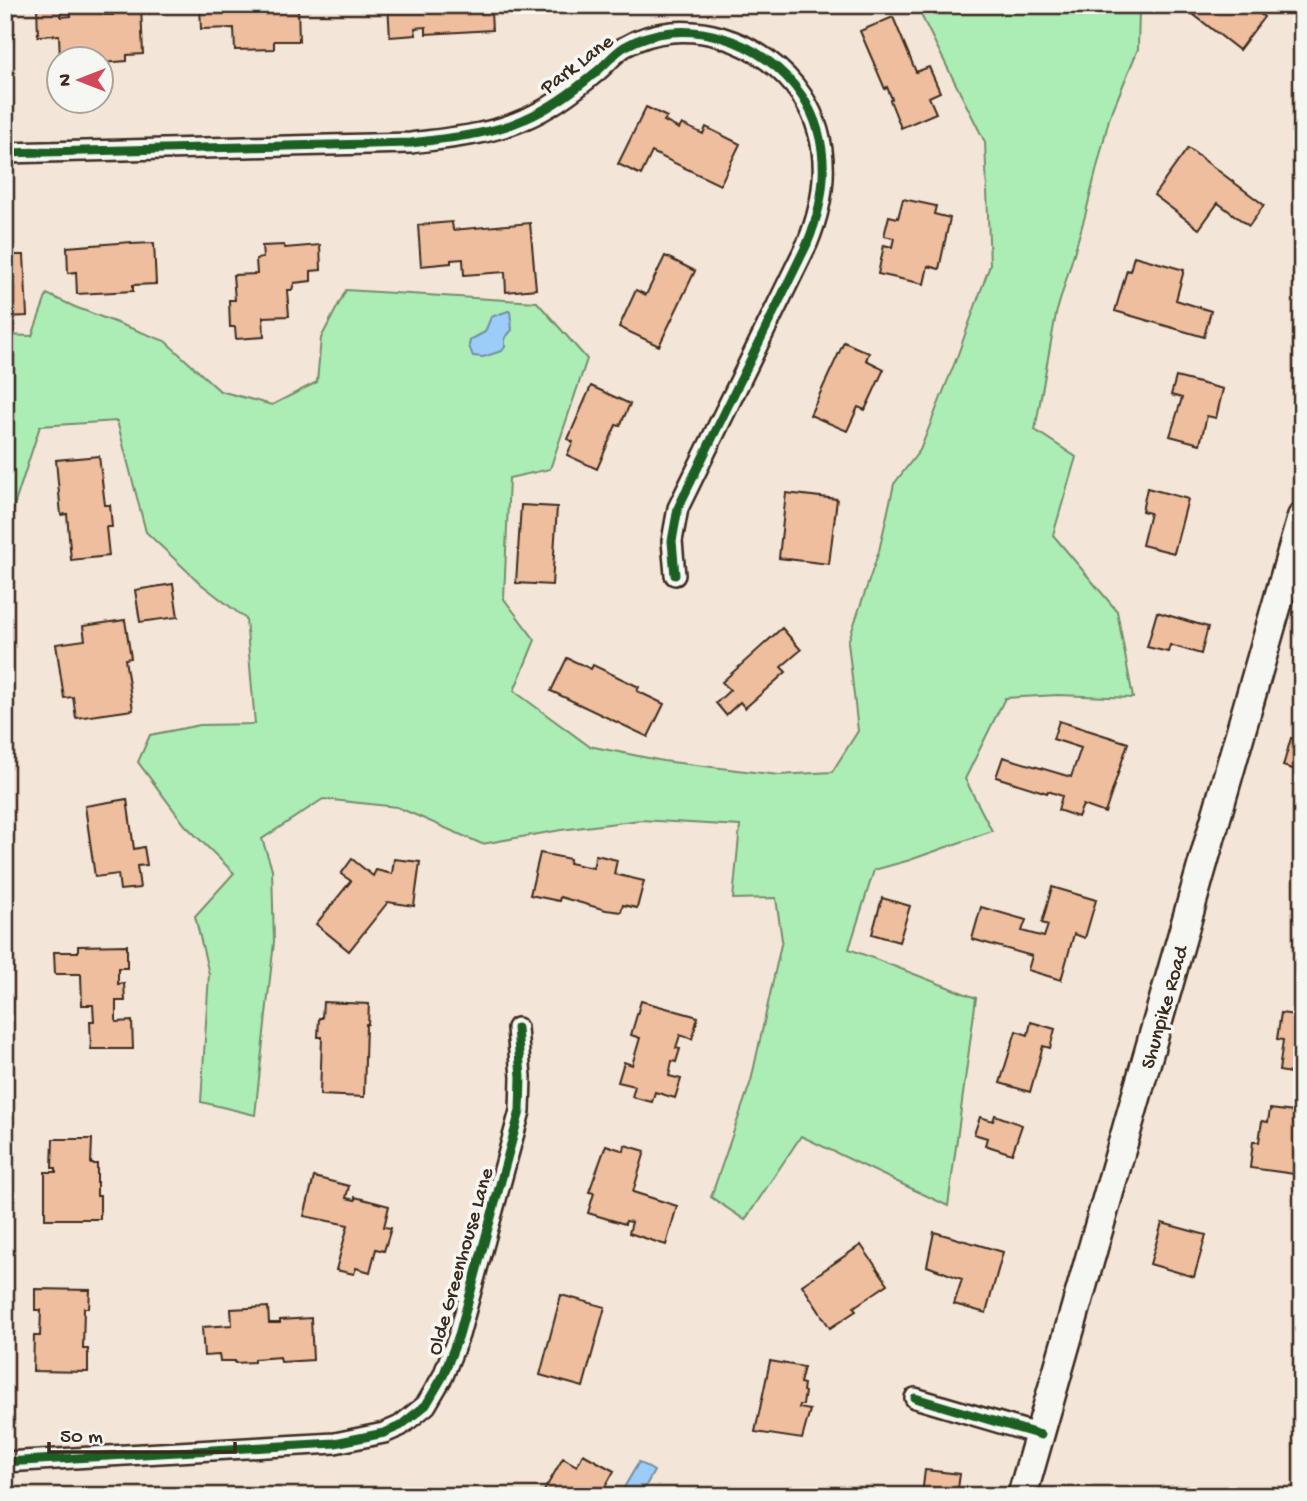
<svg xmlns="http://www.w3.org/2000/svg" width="1307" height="1501" font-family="'Gochi Hand',sans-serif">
	<rect width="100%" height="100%" fill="#f4e5d9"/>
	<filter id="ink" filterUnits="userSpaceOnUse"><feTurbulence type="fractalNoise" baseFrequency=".0143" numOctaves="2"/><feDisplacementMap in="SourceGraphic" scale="14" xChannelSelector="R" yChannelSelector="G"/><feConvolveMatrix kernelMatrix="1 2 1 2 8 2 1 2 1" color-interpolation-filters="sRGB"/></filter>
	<g filter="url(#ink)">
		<path fill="#acedb6" stroke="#748c6a" stroke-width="2" d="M 916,5 L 1071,5 L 1072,8 C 1088,4 1125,1 1139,10 L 1138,49 L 1109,119 L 1085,216 L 1056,314 L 1035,430 L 1076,457 L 1053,535 L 1117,611 L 1133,698 L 1058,695 L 1005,698 L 965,779 L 992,831 L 910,860 L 874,870 L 849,949 L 976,998 L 948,1206 L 801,1136 L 745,1220 L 711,1197 L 751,1081 L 782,940 L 776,898 L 733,899 L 740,826 L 640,820 L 561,830 L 482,844 L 397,807 L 323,799 L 262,839 L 272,869 L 274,942 L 255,1115 L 201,1102 L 209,974 L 195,916 L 234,873 L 185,825 L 138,762 L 150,735 L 200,725 L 255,724 L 246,619 L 201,584 L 146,532 L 117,421 L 40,426 L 5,534 L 5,335 L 32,336 L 47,294 L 75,307 L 165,341 L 220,391 L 272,405 L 317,382 L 321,338 L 346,290 L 537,302 L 587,359 L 550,469 L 509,478 L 504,599 L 535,640 L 514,691 L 589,746 L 663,761 L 779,775 L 832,772 L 858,731 L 848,642 L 879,551 L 894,484 L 920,450 L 957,357 L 990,265 L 985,142 Z"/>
		<path fill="#9ccdf8" stroke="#758ca1" stroke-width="2" d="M 508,311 L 510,311 L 512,330 L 505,338 L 505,347 L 502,351 L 483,357 L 473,356 L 469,346 L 470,340 L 485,332 L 491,317 Z
			M 639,1462 L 654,1471 L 640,1496 L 619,1496 Z"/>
		<path fill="#eebe9e" stroke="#3b2a1e" stroke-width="2" d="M 37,5 L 61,5 L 61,17 L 71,16 L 70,5 L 103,5 L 104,15 L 113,15 L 113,9 L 141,7 L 143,54 L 127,55 L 127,61 L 102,63 L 102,56 L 90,57 L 90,60 L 60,60 L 59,35 L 38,36 Z
			M 200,5 L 298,6 L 299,41 L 274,41 L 274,49 L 235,50 L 234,28 L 201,29 Z
			M 388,5 L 510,5 L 510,11 L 491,12 L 492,30 L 426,34 L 426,27 L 415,28 L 416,35 L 390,37 Z
			M 1194,5 L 1249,5 L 1264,17 L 1239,50 L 1189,11 Z
			M 893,17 L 916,72 L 929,67 L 940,92 L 929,97 L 936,113 L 901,128 L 890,100 L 892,99 L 887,87 L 885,89 L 860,31 Z
			M 1302,93 L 1302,113 L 1297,111 Z
			M 646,107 L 667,117 L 664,121 L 679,129 L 682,124 L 703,134 L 706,127 L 740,144 L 720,185 L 652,152 L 641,175 L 618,164 Z
			M 1188,148 L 1264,205 L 1249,226 L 1218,203 L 1199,229 L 1154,195 Z
			M 903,199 L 936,206 L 934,214 L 950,218 L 939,269 L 928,266 L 924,284 L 878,274 L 884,245 L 892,247 L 894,238 L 884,236 L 889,216 L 898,218 Z
			M 452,222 L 453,230 L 530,223 L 536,289 L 506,292 L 505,272 L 464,275 L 463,259 L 451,260 L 451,263 L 421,266 L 418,225 Z
			M 131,242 L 131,244 L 154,243 L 156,284 L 133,285 L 133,291 L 77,294 L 76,272 L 68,273 L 67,247 Z
			M 284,245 L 285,248 L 320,245 L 321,270 L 311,271 L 311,281 L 294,283 L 292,290 L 287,290 L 289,316 L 263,317 L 264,337 L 236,339 L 235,327 L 230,327 L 229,300 L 235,300 L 233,275 L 257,274 L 256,259 L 263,258 L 262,246 Z
			M 5,255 L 24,255 L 27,316 L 5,317 Z
			M 665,256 L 695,271 L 659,346 L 619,327 L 636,290 L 646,295 Z
			M 1134,256 L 1184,270 L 1176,300 L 1211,311 L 1204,337 L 1115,311 L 1127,270 L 1130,271 Z
			M 844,342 L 869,353 L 866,360 L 884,369 L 865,410 L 858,407 L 847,431 L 810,415 Z
			M 1176,377 L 1223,389 L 1216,418 L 1207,416 L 1200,444 L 1170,436 L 1182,398 L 1171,395 Z
			M 591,386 L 630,404 L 620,426 L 616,425 L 597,469 L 567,455 L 573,442 L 568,439 Z
			M 99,456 L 105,505 L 110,505 L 112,527 L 106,527 L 109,556 L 71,560 L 67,514 L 61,515 L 56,460 Z
			M 1147,488 L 1188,499 L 1174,553 L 1142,545 L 1150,513 L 1142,511 Z
			M 786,493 L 837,499 L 829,564 L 779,558 Z
			M 521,505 L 557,507 L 552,585 L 516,583 Z
			M 173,584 L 178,617 L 140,622 L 135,590 Z
			M 1157,612 L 1208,627 L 1201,654 L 1170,645 L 1168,652 L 1147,647 Z
			M 125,620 L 131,658 L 125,659 L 133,710 L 76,718 L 73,697 L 64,698 L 56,644 L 85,640 L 83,626 Z
			M 782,628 L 801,650 L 781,667 L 786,672 L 745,708 L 740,702 L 726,715 L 716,703 L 730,690 L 722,682 Z
			M 567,658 L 591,669 L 593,665 L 639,687 L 637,691 L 664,704 L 648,737 L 551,691 Z
			M 1059,721 L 1128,743 L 1105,813 L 1083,805 L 1078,817 L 1058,810 L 1062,796 L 1048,791 L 1047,793 L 996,777 L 1003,757 L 1071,777 L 1081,748 L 1053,739 Z
			M 1291,738 L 1302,741 L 1302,772 L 1283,766 Z
			M 127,799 L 134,849 L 144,847 L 147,865 L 137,866 L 140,888 L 120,890 L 118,874 L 95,877 L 85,806 Z
			M 540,853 L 570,859 L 569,863 L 593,868 L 596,855 L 617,860 L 614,874 L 644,881 L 637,908 L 623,905 L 621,912 L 606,910 L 560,897 L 559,901 L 530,895 Z
			M 352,859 L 373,876 L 376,870 L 392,874 L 394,859 L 420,862 L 414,906 L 388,902 L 349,951 L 316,924 L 351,881 L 341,874 Z
			M 1052,887 L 1096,900 L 1085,938 L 1074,934 L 1061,980 L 1028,970 L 1032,956 L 972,939 L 981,907 L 1026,920 L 1022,931 L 1044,937 L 1048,925 L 1042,923 Z
			M 882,898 L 910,906 L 899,942 L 872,934 Z
			M 127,945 L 127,968 L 118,968 L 118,984 L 124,983 L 125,1001 L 116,1001 L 116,1022 L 132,1021 L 133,1049 L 91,1049 L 90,1021 L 94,1021 L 93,1005 L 82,1005 L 81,974 L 55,974 L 54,952 L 78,952 L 78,946 Z
			M 641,1001 L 698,1017 L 692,1039 L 680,1035 L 676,1048 L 680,1049 L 676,1062 L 672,1061 L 669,1076 L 681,1079 L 675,1098 L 655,1092 L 652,1102 L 632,1097 L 635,1086 L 618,1082 L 624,1062 L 632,1065 L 640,1038 L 631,1035 Z
			M 323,1002 L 369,1004 L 368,1024 L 366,1024 L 364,1097 L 320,1095 L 322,1037 L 318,1037 L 319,1018 L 322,1018 Z
			M 1281,1013 L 1302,1016 L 1302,1075 L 1279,1071 L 1283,1040 L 1277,1039 Z
			M 1031,1022 L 1055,1029 L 1050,1048 L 1043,1046 L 1030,1092 L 1000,1083 L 1016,1031 L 1028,1035 Z
			M 1270,1109 L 1302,1113 L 1302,1175 L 1250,1168 L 1253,1142 L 1259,1142 L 1262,1121 L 1268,1122 Z
			M 995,1115 L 1022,1125 L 1012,1154 L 985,1145 L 987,1138 L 974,1134 L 980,1117 L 993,1121 Z
			M 53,1139 L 92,1139 L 91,1164 L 97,1164 L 97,1196 L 100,1196 L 100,1219 L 45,1219 L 45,1172 L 56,1172 L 56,1168 L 52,1168 Z
			M 606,1145 L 624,1151 L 625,1145 L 645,1151 L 633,1192 L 677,1206 L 666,1245 L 629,1233 L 632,1222 L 626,1221 L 625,1224 L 588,1213 L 594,1193 L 589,1192 Z
			M 314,1177 L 349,1186 L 346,1198 L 355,1200 L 355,1197 L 389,1206 L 384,1227 L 391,1228 L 384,1251 L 376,1249 L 370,1272 L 356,1268 L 354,1274 L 336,1270 L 348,1225 L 304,1216 Z
			M 1162,1223 L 1206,1235 L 1194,1277 L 1150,1264 Z
			M 934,1232 L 1003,1252 L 986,1313 L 954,1304 L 962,1279 L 927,1266 Z
			M 861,1245 L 888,1284 L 854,1307 L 856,1311 L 830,1328 L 802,1285 Z
			M 35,1289 L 90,1290 L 89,1308 L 84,1308 L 83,1349 L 88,1349 L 88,1372 L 33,1371 L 34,1336 L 40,1336 L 41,1310 L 35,1310 Z
			M 561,1295 L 605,1307 L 583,1387 L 540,1375 Z
			M 268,1307 L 269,1323 L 280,1323 L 280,1320 L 311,1318 L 313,1360 L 281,1362 L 280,1357 L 254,1359 L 254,1362 L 235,1363 L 235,1361 L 220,1361 L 219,1355 L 204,1356 L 202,1327 L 232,1325 L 231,1309 Z
			M 770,1361 L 804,1367 L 800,1383 L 804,1384 L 803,1391 L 805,1392 L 803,1405 L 800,1405 L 799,1408 L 810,1410 L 802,1439 L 755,1432 Z
			M 583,1454 L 614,1471 L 600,1496 L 541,1496 L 563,1458 L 577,1466 Z
			M 925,1470 L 960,1474 L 957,1496 L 922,1495 Z"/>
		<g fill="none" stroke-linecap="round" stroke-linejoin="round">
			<g stroke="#3b2a1e" stroke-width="24">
				<path id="minor" d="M 5,153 L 411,143 C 448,138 490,135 525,119 C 551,108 575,90 596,72 C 606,64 613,54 624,47 C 684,12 765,40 802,96 C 832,142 827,196 807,244 L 678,508 L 672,541 L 675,575
					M 915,1398 L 1041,1435
					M 5,1462 L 335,1443 L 384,1433 L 400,1426 L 426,1405 L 443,1376 L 459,1335 L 520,1111 L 521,1077 L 517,1028"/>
			</g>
			<g stroke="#3b2a1e" stroke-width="33">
				<path id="secondary" d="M 1022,1496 L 1302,517"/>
			</g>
			<use href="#minor" stroke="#f6f6f2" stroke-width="19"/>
			<use href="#secondary" stroke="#f6f6f2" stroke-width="28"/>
			<g stroke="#f6f6f2" stroke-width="13">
				<path id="cycleway" d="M 5,153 L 411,143 C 448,138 490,135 525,119 C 551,108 575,90 596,72 C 606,64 613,54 624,47 C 684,12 765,40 802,96 C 832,142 827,196 807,244 L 678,508 L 672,541 L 675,575
					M 915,1398 L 1041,1435
					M 5,1462 L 335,1443 L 384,1433 L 400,1426 L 426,1405 L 443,1376 L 459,1335 L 520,1111 L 521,1077 L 517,1028"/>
			</g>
			<use href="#cycleway" stroke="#1b5e20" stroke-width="9"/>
		</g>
	</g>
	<g text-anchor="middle" stroke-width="7" stroke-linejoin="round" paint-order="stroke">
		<g font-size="21" fill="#3b2a1e" stroke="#f6f6f2">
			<text transform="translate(576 63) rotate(-37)" y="7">Park Lane</text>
			<text transform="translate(1163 1007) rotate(-74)" y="7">Shunpike Road</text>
			<text transform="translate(459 1261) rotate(-74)" y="7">Olde Greenhouse Lane</text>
		</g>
	</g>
	<rect width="1307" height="1501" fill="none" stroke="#f6f6f2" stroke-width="28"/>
	<rect x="14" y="14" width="1279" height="1473" fill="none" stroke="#3b2a1e" stroke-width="2.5" filter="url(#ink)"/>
	<g transform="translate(80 80) rotate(270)"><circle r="33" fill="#f6f6f2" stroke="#aba49d" stroke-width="2"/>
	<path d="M0-5L12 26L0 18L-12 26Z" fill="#d1495b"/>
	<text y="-10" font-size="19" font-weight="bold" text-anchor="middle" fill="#3b2a1e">N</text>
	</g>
	<path d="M49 1442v10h186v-10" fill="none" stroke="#3b2a1e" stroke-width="3.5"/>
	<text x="60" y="1442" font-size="21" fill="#3b2a1e" stroke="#f6f6f2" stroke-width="5" paint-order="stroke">50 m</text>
</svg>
